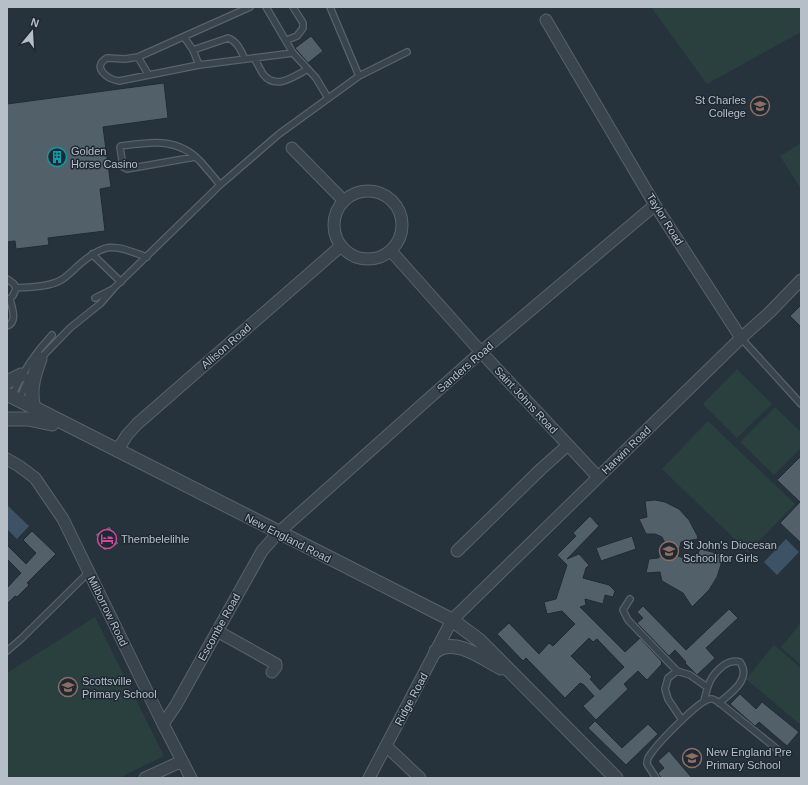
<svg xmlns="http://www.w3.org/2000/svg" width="808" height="785" font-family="Arial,sans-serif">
	<rect width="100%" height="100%" fill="#26333d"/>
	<path fill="#29403f" d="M 651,7 L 801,7 L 801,32 L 707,84 Z
		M 801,143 L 801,189 L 780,156 Z
		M 737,369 L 772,404 L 737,438 L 703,404 Z
		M 775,407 L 801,432 L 801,448 L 774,475 L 740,442 Z
		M 708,421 L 795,504 L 748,552 L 662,469 Z
		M 95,617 L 164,756 L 119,778 L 7,778 L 7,673 Z
		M 801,623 L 801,665 L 781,647 Z
		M 774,645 L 801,668 L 801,725 L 746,679 Z"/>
	<path fill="#3d5365" d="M 7,505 L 29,526 L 17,539 L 7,529 Z
		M 786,539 L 799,552 L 777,575 L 764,562 Z"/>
	<path fill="#52606a" stroke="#212b35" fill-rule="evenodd" d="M 311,36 L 323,51 L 308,63 L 295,48 Z
		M 164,83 L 168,118 L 103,127 L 111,187 L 100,189 L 105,231 L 48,238 L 49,245 L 16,249 L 15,241 L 7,242 L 7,104 Z
		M 801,305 L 801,327 L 790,316 Z
		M 801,456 L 801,543 L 780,523 L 800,502 L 777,480 Z
		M 655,500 L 665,502 L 679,509 L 689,520 L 697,535 L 698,539 L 681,542 L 678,556 L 694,562 L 700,549 L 724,555 L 717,577 L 709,590 L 692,607 L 683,593 L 662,581 L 660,572 L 646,573 L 649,559 L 658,558 L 661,556 L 665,546 L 665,543 L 662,537 L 655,534 L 646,534 L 639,519 L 647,517 L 645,501 Z
		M 590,516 L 599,526 L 567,559 L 579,554 L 589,565 L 586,568 L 583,578 L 609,585 L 615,591 L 613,597 L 605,595 L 603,604 L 585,599 L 586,605 L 580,607 L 625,652 L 640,638 L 662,662 L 661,663 L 662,664 L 647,680 L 638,671 L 624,684 L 628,689 L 596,720 L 583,706 L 594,696 L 584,685 L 580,683 L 565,698 L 526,658 L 523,661 L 497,634 L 509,623 L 539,654 L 549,643 L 553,646 L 575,624 L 562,611 L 547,614 L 544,602 L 556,599 L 567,565 L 557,555 L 576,536 L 573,533 ZM 589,638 L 593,642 L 597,639 L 624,667 L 600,690 L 590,679 L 592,677 L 571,656 Z
		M 110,526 L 119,544 L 104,551 L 95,534 Z
		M 32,531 L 56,554 L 27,583 L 29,585 L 17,597 L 15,596 L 7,604 L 7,588 L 21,573 L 7,559 L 7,545 L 26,564 L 36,553 L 23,540 Z
		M 632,536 L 636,549 L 601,561 L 596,548 Z
		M 643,606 L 686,650 L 729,609 L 738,618 L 706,648 L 715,658 L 697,675 L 685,663 L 686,662 L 675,650 L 669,656 L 637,623 L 643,618 L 637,612 Z
		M 740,694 L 756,709 L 762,702 L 799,732 L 787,746 L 759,722 L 755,726 L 730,704 Z
		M 595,721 L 622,748 L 648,724 L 658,734 L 626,765 L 588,728 Z
		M 669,751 L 692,778 L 662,778 L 659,775 L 658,773 L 664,768 L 658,761 Z"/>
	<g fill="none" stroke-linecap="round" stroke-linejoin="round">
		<g stroke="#58626b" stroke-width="8">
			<path id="service" d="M 250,7 L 138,57 L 125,59 L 107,58 C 91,67 107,79 119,81 L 199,65 L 293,53 L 316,78 L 328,98
				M 266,7 L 293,53
				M 330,7 L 359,76
				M 184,37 L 193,50 L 199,65
				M 287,40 L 297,36 L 303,28 L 303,23 L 293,7
				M 193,50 L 228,38 C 237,41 241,51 245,59
				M 138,57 L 148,74
				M 254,58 C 257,63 260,69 263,74 C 276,91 294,76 308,69
				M 195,157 L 127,169 L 123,167 L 120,147 L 121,146 C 151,142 177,137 200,161 C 207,169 214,177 220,185
				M 92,254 L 121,282
				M 7,279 L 14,284 L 16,288
				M 95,298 L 111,290
				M 7,300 C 13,298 14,294 16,288 C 30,287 49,287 61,280 C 68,276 74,269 80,264 C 108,240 115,246 147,257
				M 7,326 C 18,322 12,308 10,299
				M 741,338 L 801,404
				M 40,359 L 70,328 L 100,304 L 114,288 L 220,185 L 279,134 L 359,76 L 407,52
				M 12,396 C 22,372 35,353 52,335
				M 19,400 L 29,377
				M 630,599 L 623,610 L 628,620 L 677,671
				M 7,651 L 21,639 L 89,572
				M 704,701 C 708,684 710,676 724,665 C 729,662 734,660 740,662 C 752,679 731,693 719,703
				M 682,720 L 668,699 L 665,689 L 668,678 L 677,671 L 690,675 L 707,687
				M 656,778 L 647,764 C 647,760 648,757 650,755 C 657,744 699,700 710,699 C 714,698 718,702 721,704 L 782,753"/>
		</g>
		<g stroke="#58626b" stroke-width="13">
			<path id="minor" d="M 546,20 L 655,205 L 741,338
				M 292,148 L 344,201
				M334 225a34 34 0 1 1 68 0a34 34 0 1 1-68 0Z
				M 391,251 L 481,352 L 598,477
				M 117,451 L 127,435 L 137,424 L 341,246
				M 7,459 L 19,466 L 35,478 L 63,519 L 163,724 L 191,778
				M 457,551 L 541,469 L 568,445
				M 217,631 L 276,664 L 276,667 L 272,672
				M 163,724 L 176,705 L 262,551 L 278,533 L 481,352 L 655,205
				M 386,746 L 420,778
				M 145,778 L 182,761
				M 369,778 L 452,620 L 741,338 L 770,312 L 801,280"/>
		</g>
		<g stroke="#58626b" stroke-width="15">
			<path id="tertiary" d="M 7,382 L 21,375
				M 7,394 L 452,620 L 479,640 L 616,778
				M 34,408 C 29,391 34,375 40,359
				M 7,419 L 28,419 L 52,424
				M 436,651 C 456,637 483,659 501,668"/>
		</g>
		<use href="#service" stroke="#3a444d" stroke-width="5.5"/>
		<use href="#minor" stroke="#3a444d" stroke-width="11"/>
		<use href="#tertiary" stroke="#3a444d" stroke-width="13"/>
	</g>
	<defs>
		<g id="university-ring" transform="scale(1)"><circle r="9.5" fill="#1f2933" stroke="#8d6e63" stroke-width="1.5"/><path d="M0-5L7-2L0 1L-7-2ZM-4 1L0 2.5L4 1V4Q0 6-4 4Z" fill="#8d6e63"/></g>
		<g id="building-ring" transform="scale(1)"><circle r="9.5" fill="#1f2933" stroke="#0f9aa8" stroke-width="1.5"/><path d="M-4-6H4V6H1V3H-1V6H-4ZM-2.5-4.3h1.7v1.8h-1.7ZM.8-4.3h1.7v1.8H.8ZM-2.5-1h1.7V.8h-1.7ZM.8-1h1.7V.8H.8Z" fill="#0f9aa8"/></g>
		<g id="hotel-ring" transform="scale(1)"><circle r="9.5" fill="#1f2933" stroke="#d1479c" stroke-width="1.5"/><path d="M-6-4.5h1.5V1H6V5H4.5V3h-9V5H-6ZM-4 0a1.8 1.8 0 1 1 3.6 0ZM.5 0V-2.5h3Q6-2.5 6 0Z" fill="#d1479c"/></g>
		<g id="school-ring" transform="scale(1)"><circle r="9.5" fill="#1f2933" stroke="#8d6e63" stroke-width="1.5"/><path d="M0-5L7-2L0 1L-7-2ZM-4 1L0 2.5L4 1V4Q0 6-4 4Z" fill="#8d6e63"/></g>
	</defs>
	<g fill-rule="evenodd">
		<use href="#university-ring" x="760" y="106"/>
		<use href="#building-ring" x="57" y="157"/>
		<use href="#hotel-ring" x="107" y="539"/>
		<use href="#school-ring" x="669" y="551"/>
		<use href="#school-ring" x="68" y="687"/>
		<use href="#school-ring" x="692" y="758"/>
	</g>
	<g text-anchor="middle" stroke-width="3" stroke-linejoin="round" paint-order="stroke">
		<g font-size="11" fill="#b6bfc8" stroke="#1f2933" text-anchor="start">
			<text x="746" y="104" text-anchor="end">St Charles<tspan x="746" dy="13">College</tspan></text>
			<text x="71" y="155">Golden<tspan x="71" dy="13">Horse Casino</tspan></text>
			<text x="121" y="543">Thembelelihle</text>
			<text x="683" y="549">St John's Diocesan<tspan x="683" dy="13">School for Girls</tspan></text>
			<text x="82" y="685">Scottsville<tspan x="82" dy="13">Primary School</tspan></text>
			<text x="706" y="756">New England Pre<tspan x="706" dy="13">Primary School</tspan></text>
		</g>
		<g font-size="11" fill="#b6bfc8" stroke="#1f2933">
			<text transform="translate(665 219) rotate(58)" y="4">Taylor Road</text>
			<text transform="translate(226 346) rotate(-41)" y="4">Allison Road</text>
			<text transform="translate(465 367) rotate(-41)" y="4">Sanders Road</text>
			<text transform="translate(526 400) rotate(47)" y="4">Saint Johns Road</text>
			<text transform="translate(626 450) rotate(-44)" y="4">Harwin Road</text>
			<text transform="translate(288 538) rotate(27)" y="4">New England Road</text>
			<text transform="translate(108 611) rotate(64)" y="4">Milborrow Road</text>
			<text transform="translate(219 627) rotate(-61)" y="4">Escombe Road</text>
			<text transform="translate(411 699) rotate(-62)" y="4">Ridge Road</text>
		</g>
	</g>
	<rect width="808" height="785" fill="none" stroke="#b6bfc8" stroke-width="16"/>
	<g transform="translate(32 32) rotate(18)" stroke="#1f2933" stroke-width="3" paint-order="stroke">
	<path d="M0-3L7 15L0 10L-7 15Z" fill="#b6bfc8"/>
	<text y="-6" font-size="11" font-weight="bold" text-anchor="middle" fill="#b6bfc8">N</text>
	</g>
</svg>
